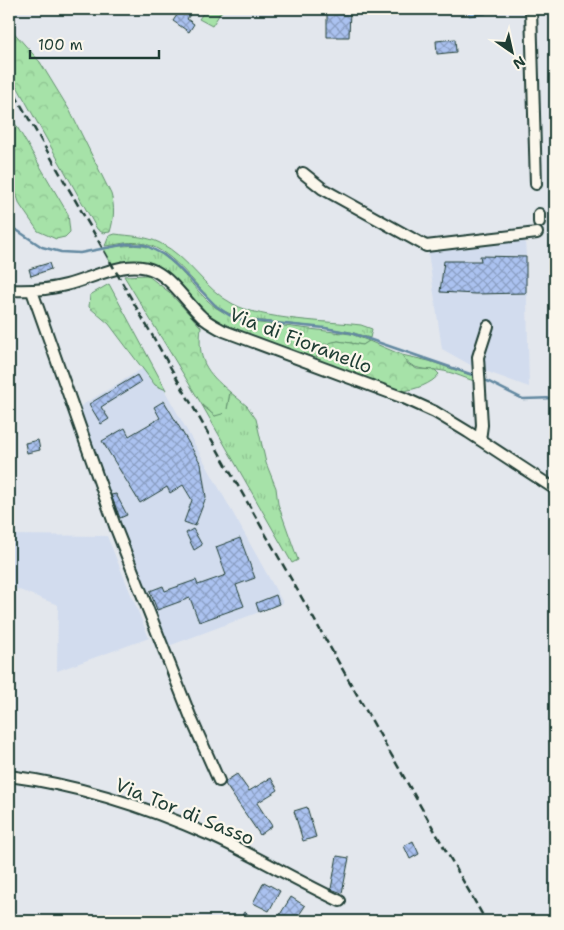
<svg xmlns="http://www.w3.org/2000/svg" width="564" height="930" font-family="'Shantell Sans',sans-serif">
	<defs>
		<pattern id="grass-tufts" width="24" height="20" patternUnits="userSpaceOnUse" patternTransform="scale(1.25)"><rect width="24" height="20" fill="#a6e2a8"/><path d="M3 7l-1-3M5 7V3M7 7l1-3M15 17l-1-3M17 17v-4M19 17l1-3" fill="none" stroke="#8ec391"/></pattern>
		<pattern id="forest-crowns" width="20" height="18" patternUnits="userSpaceOnUse" patternTransform="scale(1.25)"><rect width="20" height="18" fill="#a6e2a8"/><path d="M2 6a3 3 0 1 1 6 0M12 15a3 3 0 1 1 6 0" fill="none" stroke="#8ec391"/></pattern>
		<pattern id="water-ripples" width="26" height="14" patternUnits="userSpaceOnUse" patternTransform="scale(1.25)"><rect width="26" height="14" fill="#90bce9"/><path d="M2 4q2-2 4 0t4 0M15 11q2-2 4 0t4 0" fill="none" stroke="#759abe"/></pattern>
		<pattern id="building-cross-hatch" width="8" height="8" patternUnits="userSpaceOnUse" patternTransform="scale(1.25)"><rect width="8" height="8" fill="#abc2f0"/><path d="M0 0l8 8M0 8l8-8" fill="none" stroke="#8b9fc3"/></pattern>
	</defs>
	<rect width="100%" height="100%" fill="#e3e7ed"/>
	<filter id="ink" filterUnits="userSpaceOnUse"><feTurbulence type="fractalNoise" baseFrequency=".02" numOctaves="2"/><feDisplacementMap in="SourceGraphic" scale="10" xChannelSelector="R" yChannelSelector="G"/><feConvolveMatrix kernelMatrix="1 2 1 2 8 2 1 2 1" color-interpolation-filters="sRGB"/></filter>
	<g filter="url(#ink)">
		<path fill="#d2dcee" d="M 525,240 L 526,257 L 529,387 L 474,367 L 442,349 L 428,252 Z
			M 150,364 L 283,603 L 166,647 L 110,496 L 79,407 Z
			M 9,535 L 107,536 L 149,638 L 57,671 L 58,605 L 9,586 Z"/>
		<path fill="url(#grass-tufts)" stroke="#62906e" d="M 115,234 C 130,236 146,236 160,243 C 189,257 204,289 233,304 C 263,320 326,321 361,325 L 372,329 L 370,338 L 351,332 L 327,328 L 243,319 C 234,315 223,312 216,305 C 194,285 171,246 139,243 C 128,241 117,245 105,246 L 109,236 Z
			M 119,246 C 129,246 140,244 150,248 C 178,260 192,289 215,307 C 224,313 233,317 243,321 L 351,334 L 369,341 L 363,345 L 338,341 L 320,347 L 315,362 L 232,329 L 215,320 L 198,307 L 168,274 L 113,267 L 103,249 Z
			M 402,355 L 429,361 L 473,376 L 474,381 C 465,378 456,374 448,372 C 429,367 413,374 402,355 Z
			M 230,392 L 247,406 L 256,419 L 266,463 L 276,488 L 278,504 L 298,560 L 292,563 L 202,405 L 215,416 L 227,409 Z"/>
		<path fill="url(#forest-crowns)" stroke="#62906e" d="M 9,27 L 40,62 L 70,111 L 111,194 C 115,208 114,218 110,232 L 103,233 L 97,229 L 9,72 Z
			M 9,113 L 68,214 L 70,232 L 65,237 L 56,239 L 38,231 L 20,205 L 9,173 Z
			M 147,275 L 169,292 L 201,327 C 197,360 206,372 230,392 L 227,409 L 222,414 L 215,416 L 202,405 L 124,276 Z
			M 109,284 L 166,390 L 155,385 L 109,324 L 89,307 L 90,295 Z
			M 338,341 L 363,345 L 369,341 L 402,355 L 408,364 L 417,369 L 435,370 L 439,374 C 432,384 414,390 402,391 L 315,362 C 320,348 323,343 338,341 Z"/>
		<path fill="#a6e2a8" stroke="#62906e" d="M 206,9 L 223,9 L 212,26 L 199,19 Z"/>
		<path fill="url(#water-ripples)" stroke="#6389a1" d="M 468,9 L 485,9 L 486,14 L 469,16 Z"/>
		<g fill="none" stroke-linecap="round" stroke-linejoin="round">
			<path stroke="#6389a1" stroke-width="2.5" d="M 9,225 L 42,247 L 61,252 L 80,253 L 127,244 L 145,245 L 164,255 L 175,264 L 216,306 L 229,315 L 243,320 L 325,328 L 351,333 L 476,376
				M 481,378 L 523,399 L 555,398"/>
		</g>
		<path fill="url(#building-cross-hatch)" stroke="#1f3d34" d="M 181,9 L 194,9 L 187,19 L 194,24 L 189,32 L 173,21 Z
			M 327,9 L 350,9 L 349,37 L 327,37 Z
			M 455,39 L 456,52 L 437,54 L 436,41 Z
			M 480,256 L 526,257 L 526,293 L 475,294 L 440,292 L 444,261 L 481,261 Z
			M 49,263 L 51,269 L 31,276 L 29,269 Z
			M 137,375 L 141,382 L 101,407 L 109,419 L 101,424 L 89,404 Z
			M 164,401 L 201,464 L 206,497 L 195,526 L 184,522 L 192,500 L 183,485 L 170,493 L 167,487 L 140,503 L 102,441 L 125,428 L 129,436 L 160,418 L 154,407 Z
			M 38,440 L 40,450 L 27,453 L 25,443 Z
			M 116,494 L 127,515 L 120,518 L 111,495 Z
			M 193,529 L 202,545 L 194,550 L 186,533 Z
			M 240,538 L 255,578 L 236,585 L 244,606 L 199,622 L 190,598 L 157,610 L 150,591 L 163,586 L 165,591 L 196,580 L 198,585 L 226,575 L 216,547 Z
			M 276,595 L 279,604 L 259,612 L 256,603 Z
			M 237,774 L 249,791 L 271,778 L 278,790 L 257,803 L 272,826 L 260,835 L 225,784 L 226,781 Z
			M 307,807 L 316,837 L 303,841 L 294,811 Z
			M 413,841 L 419,854 L 410,859 L 404,846 Z
			M 337,856 L 349,858 L 342,893 L 331,889 Z
			M 264,882 L 280,891 L 269,911 L 253,903 Z
			M 291,897 L 305,906 L 295,921 L 286,921 L 279,916 Z
			M 244,912 L 259,921 L 244,921 L 240,919 Z"/>
		<g fill="none" stroke-linecap="round" stroke-linejoin="round">
			<g stroke="#1f3d34" stroke-width="14">
				<path id="minor" d="M 531,9 L 536,184
					M 303,173 L 323,189 L 426,246 L 537,233
					M 539,222 L 539,214
					M 9,290 C 28,291 47,290 66,285 C 92,279 128,257 155,271 C 174,281 186,302 202,317 C 208,323 217,327 224,331 L 404,398 L 435,412 L 468,432 L 555,489
					M 32,291 L 115,526 L 191,718 L 219,781
					M 480,440 L 482,425 L 478,357 L 488,326
					M 9,776 C 79,785 147,807 212,836 C 256,856 297,881 340,901"/>
			</g>
			<use href="#minor" stroke="#fbf7ec" stroke-width="10"/>
			<path stroke="#1f3d34" stroke-width="2.5" stroke-dasharray="8 4" stroke-linecap="butt" d="M 9,84 L 486,921"/>
		</g>
	</g>
	<g text-anchor="middle" stroke-width="4.5" stroke-linejoin="round" paint-order="stroke">
		<g font-size="19" fill="#1f3d34" stroke="#fbf7ec">
			<text transform="translate(301 340) rotate(21)" y="7">Via di Fioranello</text>
			<text transform="translate(185 811) rotate(22)" y="7">Via Tor di Sasso</text>
		</g>
	</g>
	<rect width="564" height="930" fill="none" stroke="#fbf7ec" stroke-width="30"/>
	<rect x="15" y="15" width="534" height="900" fill="none" stroke="#1f3d34" stroke-width="2" filter="url(#ink)"/>
	<g transform="translate(512 52) rotate(146)" stroke="#fbf7ec" stroke-width="4" paint-order="stroke">
	<path d="M0-4L9 19L0 12L-9 19Z" fill="#1f3d34"/>
	<text y="-8" font-size="14" font-weight="bold" text-anchor="middle" fill="#1f3d34">N</text>
	</g>
	<path d="M30 50v8h129v-8" fill="none" stroke="#1f3d34" stroke-width="2.5"/>
	<text x="38" y="50" font-size="15" fill="#1f3d34" stroke="#fbf7ec" stroke-width="4" paint-order="stroke">100 m</text>
</svg>
